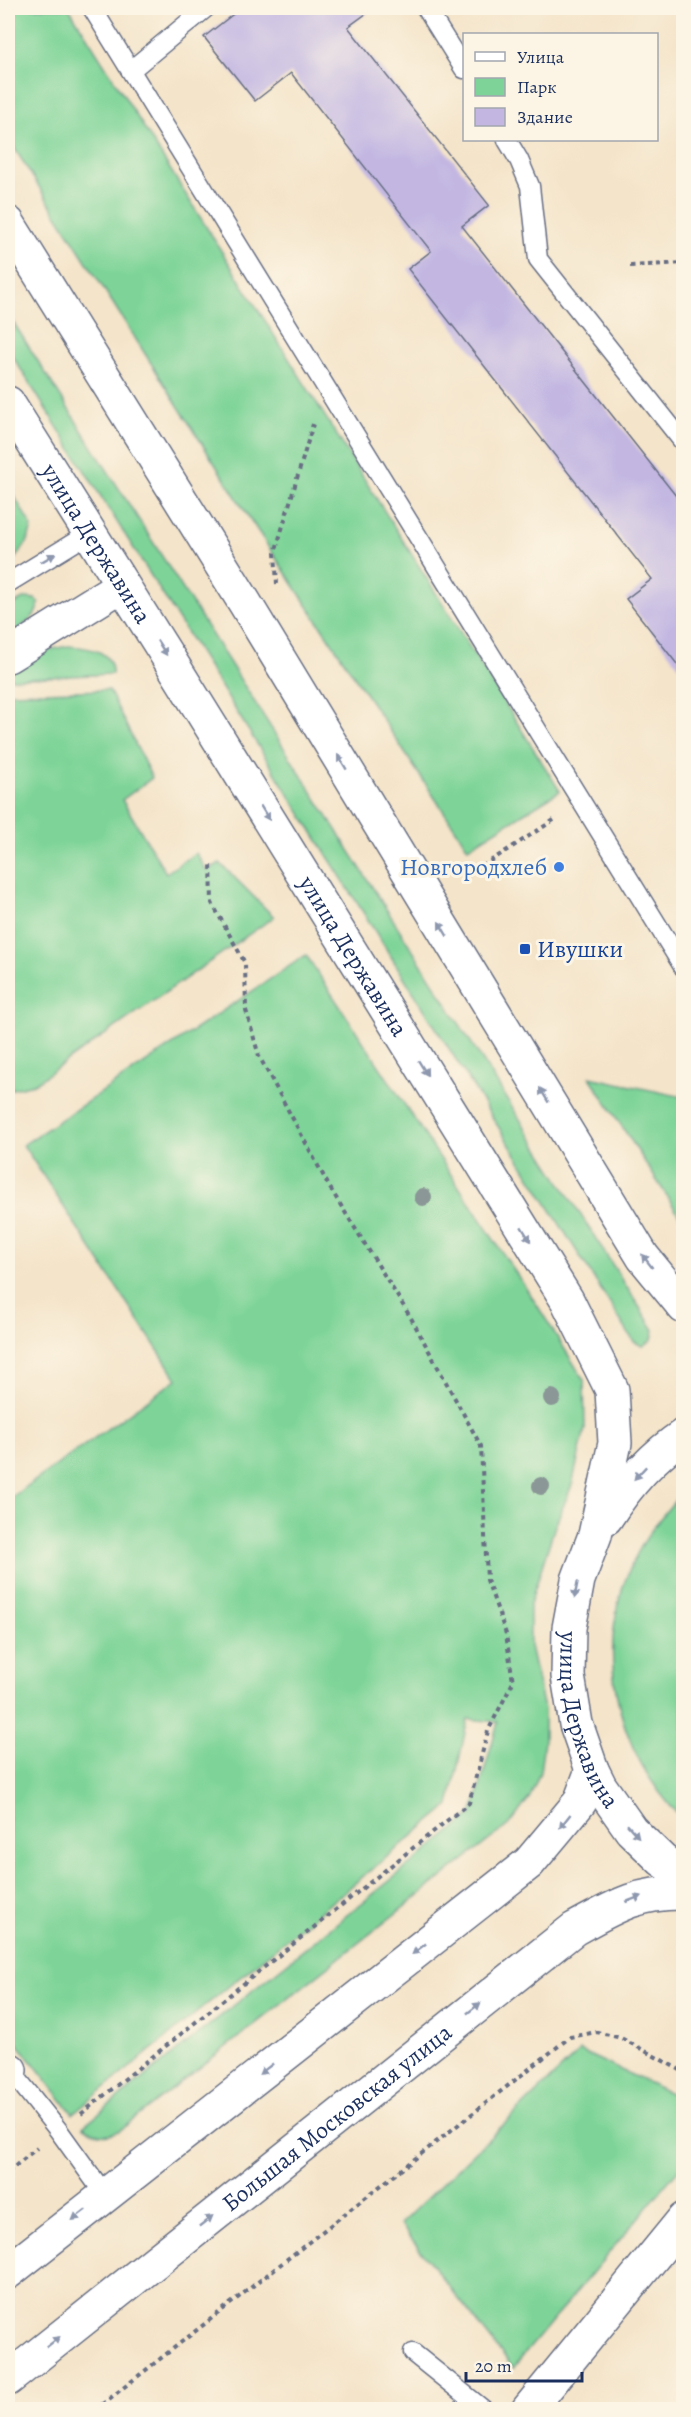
<svg xmlns="http://www.w3.org/2000/svg" width="691" height="2417" font-family="Alegreya,serif">
	<rect width="100%" height="100%" fill="#fcf5e5"/>
	<filter id="ink" filterUnits="userSpaceOnUse"><feTurbulence type="fractalNoise" baseFrequency=".0167" numOctaves="2"/><feDisplacementMap in="SourceGraphic" scale="12" xChannelSelector="R" yChannelSelector="G"/><feConvolveMatrix kernelMatrix="1 2 1 2 8 2 1 2 1" color-interpolation-filters="sRGB"/></filter>
	<filter id="wash" filterUnits="userSpaceOnUse"><feTurbulence type="fractalNoise" baseFrequency=".008" numOctaves="4" result="noise"/><feDisplacementMap in="SourceGraphic" scale="24" xChannelSelector="R" yChannelSelector="G"/><feGaussianBlur stdDeviation="1.35" result="paint"/><feColorMatrix in="noise" values="0 0 0 0 0 0 0 0 0 0 0 0 0 0 0 0 0 1.4 0 .05"/><feComposite in="paint" operator="in"/></filter>
	<g filter="url(#wash)">
		<rect width="100%" height="100%" fill="#f4e4c9"/>
		<path fill="#7ed498" stroke="#4c827b" stroke-width="1.5" d="M 8,8 L 69,8 L 560,791 L 468,848 L 248,516 L 8,138 Z
			M 8,314 L 654,1330 L 652,1340 L 643,1346 L 634,1342 L 8,349 Z
			M 8,485 L 32,527 L 27,543 L 8,567 Z
			M 25,598 L 35,599 L 39,603 C 36,620 21,627 8,636 L 8,607 Z
			M 68,646 C 88,648 113,649 112,674 L 8,679 L 8,673 L 11,671 L 43,651 Z
			M 109,690 L 152,778 L 122,800 L 166,873 L 196,853 L 207,871 L 220,863 L 274,917 L 34,1084 L 8,1090 L 8,693 Z
			M 306,955 L 537,1305 L 584,1380 L 585,1429 L 572,1485 L 555,1526 L 530,1604 L 530,1646 L 544,1709 L 544,1741 L 540,1772 L 530,1797 L 511,1823 L 119,2131 C 104,2137 97,2135 83,2126 L 472,1815 L 498,1722 L 468,1719 L 449,1806 L 73,2114 L 8,2031 L 8,1500 L 177,1379 L 23,1145 Z
			M 590,1077 L 683,1097 L 683,1221 Z
			M 683,1492 L 683,1819 C 614,1752 590,1641 637,1554 C 649,1531 665,1511 683,1492 Z
			M 580,2051 L 683,2099 L 683,2164 L 513,2368 L 400,2224 Z"/>
		<g id="blocks">
			<path fill="#c3b7e2" d="M 241,8 L 374,8 L 348,27 L 489,205 L 462,226 L 684,506 L 684,554 L 679,557 L 684,563 L 684,673 L 626,599 L 652,579 L 408,269 L 431,251 L 291,73 L 255,101 L 204,37 Z"/>
		</g>
	</g>
	<g filter="url(#ink)">
		<use href="#blocks" fill-opacity="0" stroke="#676e83" stroke-width="1.5"/>
		<g fill="none" stroke-linecap="round" stroke-linejoin="round">
			<g stroke="#676e83" stroke-width="21">
				<path id="lane" d="M 92,8 L 684,968
					M 426,8 L 464,69
					M 131,70 L 206,8
					M 507,140 L 519,160 L 530,186 L 538,259 L 684,443
					M 8,583 L 88,534
					M 8,2067 L 59,2131 L 105,2195
					M 413,2353 L 484,2410"/>
			</g>
			<g stroke="#676e83" stroke-width="36">
				<path id="street" d="M 8,656 L 122,585
					M 8,2073 L 10,2070"/>
			</g>
			<g stroke="#676e83" stroke-width="36">
				<g id="secondary">
					<path d="M 8,2272 L 529,1863 L 580,1802 L 592,1770"/>
					<path id="s1" d="M 8,2379 L 574,1929 C 614,1907 637,1892 684,1893"/>
					<path d="M 528,2410 L 684,2219"/>
				</g>
			</g>
			<g stroke="#676e83" stroke-width="36">
				<g id="primary">
					<path d="M 8,223 L 245,603 L 643,1257 L 684,1307"/>
					<path id="s2" d="M 8,403 L 166,654 L 567,1300 L 612,1390 L 615,1443 L 595,1535 L 578,1580 L 569,1628 L 568,1676 L 576,1724 L 592,1770 L 600,1786 L 631,1830 L 662,1860 L 684,1876"/>
					<path d="M 606,1518 C 627,1485 651,1457 684,1435"/>
				</g>
			</g>
			<path stroke="#676e83" stroke-width="4" stroke-dasharray="4.5 4.5" stroke-linecap="butt" d="M 144,8 L 149,15
				M 630,266 L 684,263
				M 277,584 L 275,553 L 313,424
				M 467,876 L 557,818
				M 81,2114 L 469,1803 L 488,1731 L 513,1682 L 506,1634 L 487,1580 L 481,1446 L 411,1318 L 330,1188 L 259,1056 L 246,1010 L 245,963 L 212,903 L 211,862
				M 8,2172 L 37,2148
				M 95,2410 L 570,2037 L 597,2032 L 621,2038 L 684,2072"/>
			<use href="#lane" stroke="#fff" stroke-width="18"/>
			<use href="#street" stroke="#fff" stroke-width="33"/>
			<use href="#secondary" stroke="#fff" stroke-width="33"/>
			<use href="#primary" stroke="#fff" stroke-width="33"/>
		</g>
		<g fill="#8a9796">
			<circle cx="423" cy="1197" r="9"/>
			<circle cx="552" cy="1398" r="9"/>
			<circle cx="541" cy="1486" r="9"/>
		</g>
		<defs><path id="oneway-solid" d="M-6-.8H1V-3.2L6.5 0L1 3.2V.8H-6Z" transform="scale(1.5)"/></defs>
		<g fill="#8d97ae">
			<use href="#oneway-solid" transform="translate(48 558) rotate(-31)"/>
			<use href="#oneway-solid" transform="translate(162 648) rotate(57)"/>
			<use href="#oneway-solid" transform="translate(342 762) rotate(-121)"/>
			<use href="#oneway-solid" transform="translate(265 813) rotate(58)"/>
			<use href="#oneway-solid" transform="translate(443 929) rotate(-121)"/>
			<use href="#oneway-solid" transform="translate(423 1068) rotate(58)"/>
			<use href="#oneway-solid" transform="translate(544 1095) rotate(-121)"/>
			<use href="#oneway-solid" transform="translate(526 1234) rotate(58)"/>
			<use href="#oneway-solid" transform="translate(647 1261) rotate(-128)"/>
			<use href="#oneway-solid" transform="translate(640 1473) rotate(133)"/>
			<use href="#oneway-solid" transform="translate(576 1590) rotate(101)"/>
			<use href="#oneway-solid" transform="translate(565 1821) rotate(128)"/>
			<use href="#oneway-solid" transform="translate(633 1831) rotate(48)"/>
			<use href="#oneway-solid" transform="translate(634 1899) rotate(-20)"/>
			<use href="#oneway-solid" transform="translate(419 1949) rotate(142)"/>
			<use href="#oneway-solid" transform="translate(474 2008) rotate(-38)"/>
			<use href="#oneway-solid" transform="translate(266 2069) rotate(142)"/>
			<use href="#oneway-solid" transform="translate(79 2215) rotate(142)"/>
			<use href="#oneway-solid" transform="translate(206 2221) rotate(-38)"/>
			<use href="#oneway-solid" transform="translate(53 2342) rotate(-38)"/>
		</g>
	</g>
	<circle fill="#3f7fe0" stroke="#fcf5e5" stroke-width="2" cx="559" cy="867" r="6"/>
	<rect fill="#1a4fb4" stroke="#fcf5e5" stroke-width="2" x="519" y="943" width="12" height="12" rx="3"/>
	<g text-anchor="middle" stroke-width="6" stroke-linejoin="round" paint-order="stroke">
		<g font-size="24" fill="#1b2f5e" stroke="#fcf5e5">
			<text dy="8" stroke="none"><textPath href="#s2" startOffset="166">улица Державина</textPath></text>
			<text dy="8" stroke="none"><textPath href="#s2" startOffset="652">улица Державина</textPath></text>
			<text dy="8" stroke="none"><textPath href="#s2" startOffset="1497">улица Державина</textPath></text>
			<text dy="8" stroke="none"><textPath href="#s1" startOffset="420">Большая Московская улица</textPath></text>
		</g>
		<g font-size="24" fill="#366cbe" stroke="#fcf5e5" text-anchor="end">
			<text x="547" y="875">Новгородхлеб</text>
		</g>
		<g font-size="24" fill="#164399" stroke="#fcf5e5" text-anchor="start">
			<text x="537" y="957">Ивушки</text>
		</g>
	</g>
	<rect width="691" height="2417" fill="none" stroke="#fcf5e5" stroke-width="30"/>
	<rect x="463" y="33" width="195" height="108" fill="#fcf5e5" stroke="#a2a6af" stroke-width="1.5"/>
	<rect x="475" y="52" width="30" height="9" fill="#ffffff" stroke="#a2a6af" stroke-width="1.5"/>
	<text x="517" y="63" font-size="18" fill="#1b2f5e">Улица</text>
	<rect x="475" y="78" width="30" height="18" fill="#7ed498" stroke="#a2a6af" stroke-width="1.5"/>
	<text x="517" y="93" font-size="18" fill="#1b2f5e">Парк</text>
	<rect x="475" y="108" width="30" height="18" fill="#c3b7e2" stroke="#a2a6af" stroke-width="1.5"/>
	<text x="517" y="123" font-size="18" fill="#1b2f5e">Здание</text>
	<path d="M466 2372v9h116v-9" fill="none" stroke="#1b2f5e" stroke-width="3"/>
	<text x="475" y="2372" font-size="18" fill="#1b2f5e" stroke="#fcf5e5" stroke-width="4.5" paint-order="stroke">20 m</text>
</svg>
